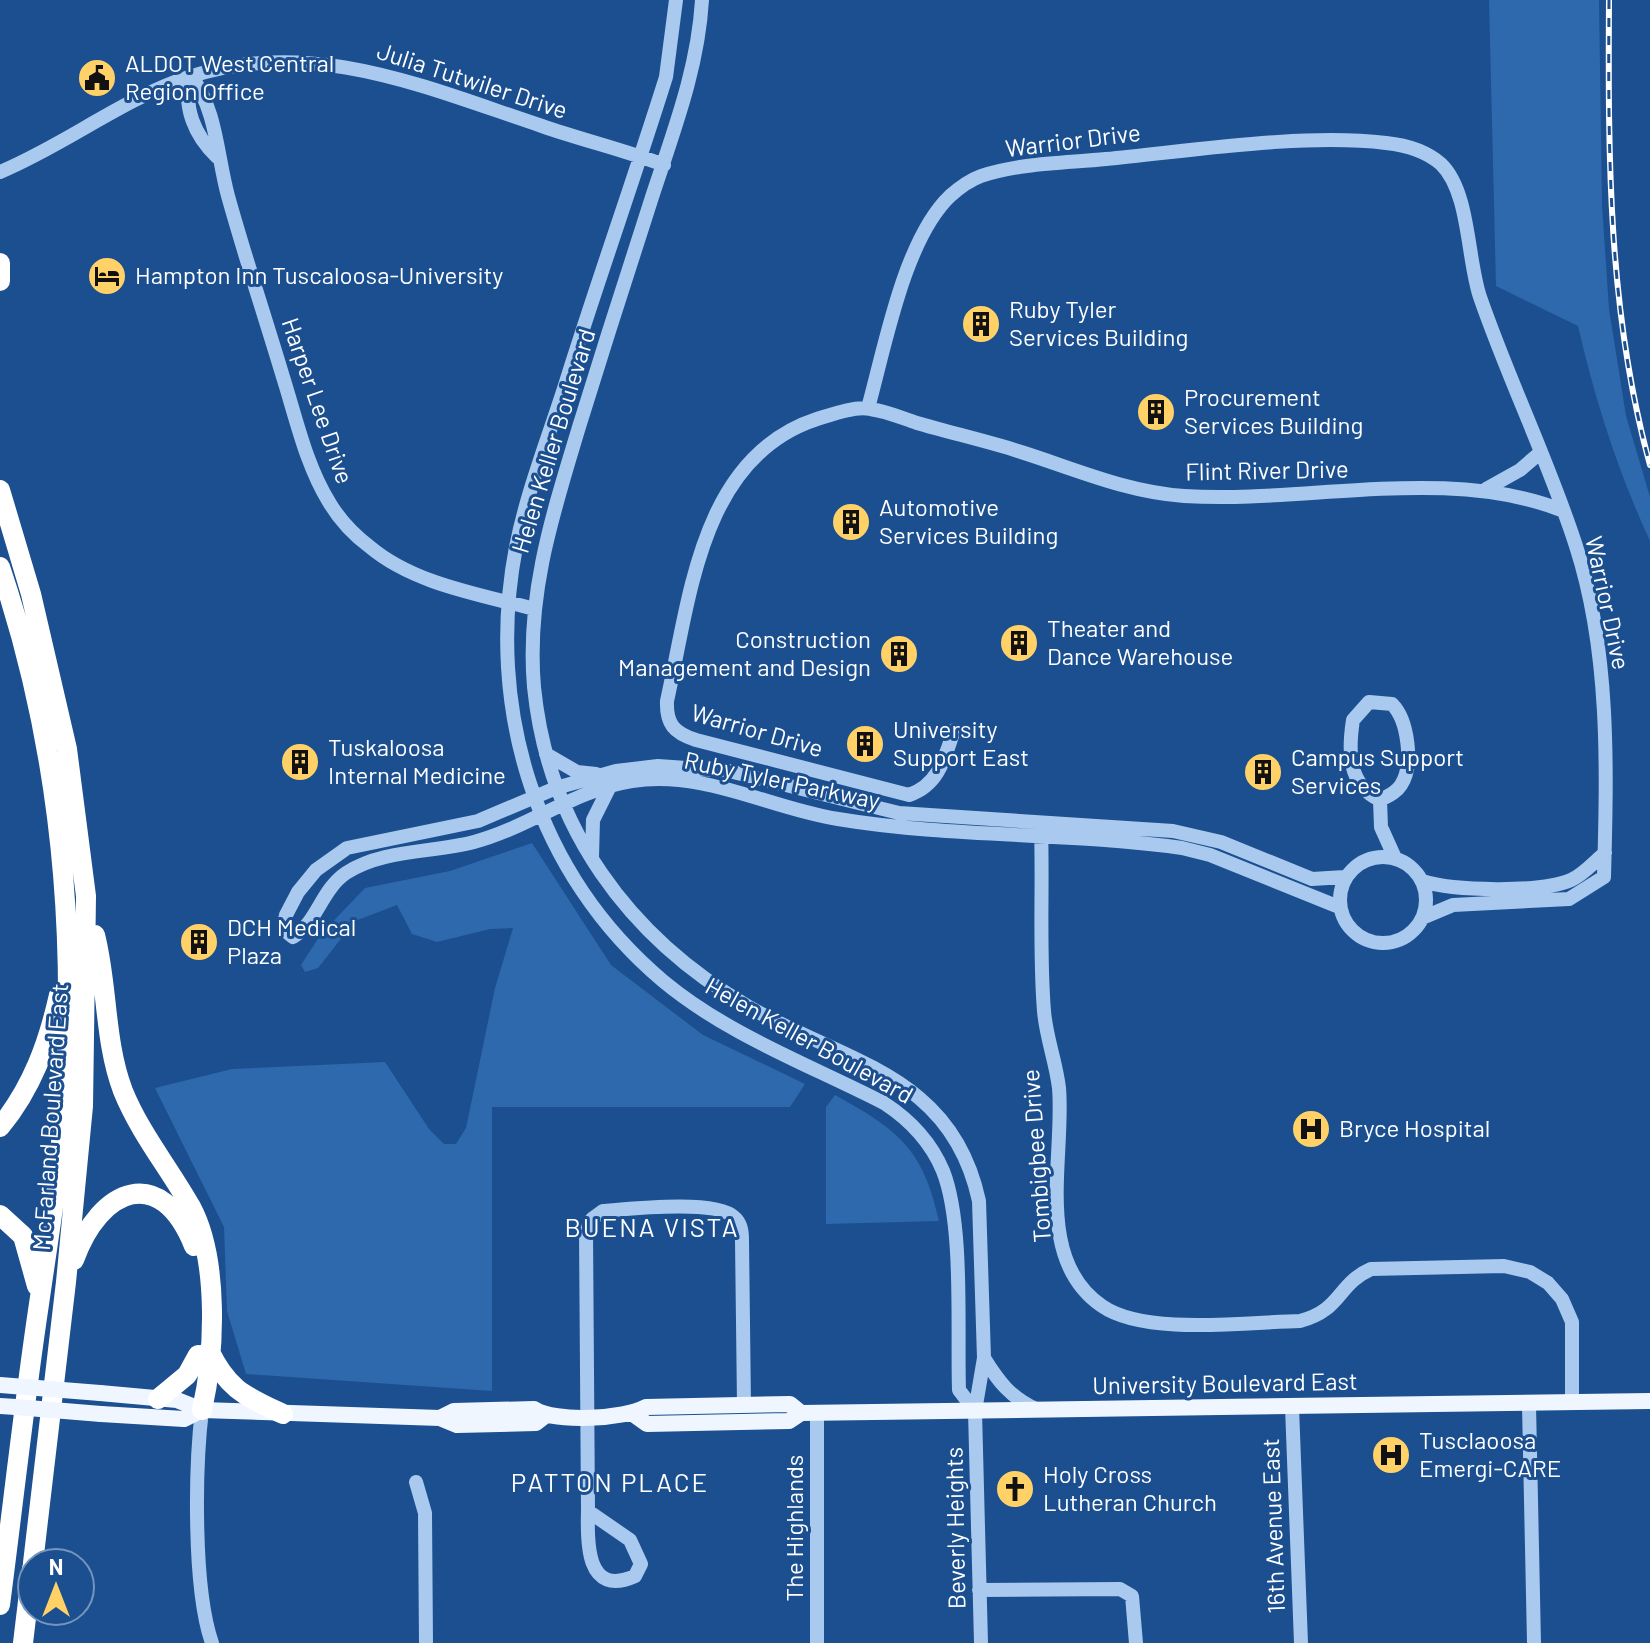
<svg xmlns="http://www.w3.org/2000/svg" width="1650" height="1643" font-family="Barlow,sans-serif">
	<rect width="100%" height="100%" fill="#1b4f8f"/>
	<path fill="#2e69ad" d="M 1489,0 L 1599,0 L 1602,205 L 1609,309 L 1626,416 L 1650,497 L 1650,541 C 1618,472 1595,400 1578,326 L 1496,286 Z
		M 532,843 L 611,965 L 703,1035 L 805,1084 L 790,1107 L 492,1107 L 492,1391 L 246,1374 L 227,1311 L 224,1227 L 155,1088 L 232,1069 L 385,1062 L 429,1129 L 444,1144 L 456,1144 L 466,1128 L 495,988 L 513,928 L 490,929 L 437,942 L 412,934 L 397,905 L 355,921 L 318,968 L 305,972 L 301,965 L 321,934 L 365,888 L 450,871 Z
		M 835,1095 C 898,1130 923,1148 939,1221 L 826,1224 L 826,1107 Z"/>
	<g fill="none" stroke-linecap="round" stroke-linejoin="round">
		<path stroke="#a9c9ee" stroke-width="14" d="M 676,0 L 666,77 C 634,179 598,280 566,382 C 549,436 527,491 516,547 C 485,708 536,874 663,981 C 728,1035 810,1065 884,1103 C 910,1120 931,1142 943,1171 C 964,1224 957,1330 959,1390 L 975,1411
			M 702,0 C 698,68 674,130 653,194 C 628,272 603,349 579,427 C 553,513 526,595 534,687 C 548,827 628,937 749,1007 C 846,1063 952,1074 979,1201 L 984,1358 L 975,1411 L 981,1643
			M 191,76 C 217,110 217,156 228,196 C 245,257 265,317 283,377 C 296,418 306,465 329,502 C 339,519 354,535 370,547 C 414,584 479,594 534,609
			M 191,76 C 182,107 195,136 217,157
			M 0,172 C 65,145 122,99 189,77 C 312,36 427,88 542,126 C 582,140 624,150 664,165
			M 868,408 C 885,347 904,240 950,196 C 959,188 970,180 981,176 C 1019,163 1066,163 1106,159 C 1190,151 1303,133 1386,143 C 1406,145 1426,151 1441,164 C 1470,192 1467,259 1480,297 C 1509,381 1549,462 1576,546 C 1610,651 1607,767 1604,877 L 1569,899 L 1453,905 L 1422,918
			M 1486,489 L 1520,470 L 1541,452
			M 1369,702 L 1392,704 C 1408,720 1414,765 1401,785 C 1396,793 1388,796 1380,800 C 1348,785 1348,752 1353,720 Z
			M 954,730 C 945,757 939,785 909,795 L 696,740 C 674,733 666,724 667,701 C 690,599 700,457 817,419 C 833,414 855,406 870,409 C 886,411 902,418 917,423 C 951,433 987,441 1021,452 C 1075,469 1126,492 1184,496 C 1304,504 1447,465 1561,510
			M 546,754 L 577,772 L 596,774
			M 1380,800 L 1381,827 L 1395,858
			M 1041,828 C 1043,889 1039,950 1044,1011 C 1046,1037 1056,1062 1059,1088 C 1065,1157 1033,1259 1102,1306 C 1145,1336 1247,1322 1300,1321 C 1342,1310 1337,1284 1371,1269 L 1504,1266 L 1530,1272 L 1548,1283 L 1562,1299 L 1572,1322 L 1572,1403
			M1340 900a43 43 0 1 1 86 0a43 43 0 1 1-86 0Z
			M 592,857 L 593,820 L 610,786
			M 1422,881 C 1453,891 1541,893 1571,880 C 1583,875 1594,862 1605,853
			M 1339,907 L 1210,855 L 1182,848 C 1068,832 952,838 838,819 C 768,808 706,770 632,781 C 574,790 530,827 474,842 C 433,853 383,849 346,873 C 321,890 317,923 293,937 L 283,929 L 286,915 L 298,892 L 316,870 L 347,848 L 478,821 L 556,788 L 616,771 L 658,766 L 729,771 L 899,813 L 1173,831 L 1221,842 L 1312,879 L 1345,877
			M 984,1358 C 998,1381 1011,1398 1036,1409
			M 1529,1405 L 1534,1643
			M 1292,1407 L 1301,1643
			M 202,1410 C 195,1468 193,1589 212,1643
			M 817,1412 L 817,1643
			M 416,1482 L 425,1513 L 426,1643
			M 588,1511 L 586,1231 L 592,1219 L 603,1211 C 629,1209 715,1199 734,1217 C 741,1223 742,1231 742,1240 L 744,1405
			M 588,1511 L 630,1540 L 641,1564 L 635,1576 C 586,1598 587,1542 588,1511 Z
			M 979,1590 L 1120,1589 L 1132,1596 L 1136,1643"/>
		<path stroke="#f0f6ff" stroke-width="16" d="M 100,1393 L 177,1400 L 202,1410 L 440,1418 L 457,1425 L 536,1423 L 545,1416
			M 0,1406 L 16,1407
			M 101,1414 L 184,1419 L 202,1410
			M 633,1414 L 647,1424 L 789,1421 L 801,1413 L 1650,1401
			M 440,1418 L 454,1411 L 534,1409 C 555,1423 625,1419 646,1407 L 790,1404 L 801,1413"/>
		<path stroke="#fff" stroke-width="20" d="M 0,263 L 0,281
			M 0,490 L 31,594 L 67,749 L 86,896 L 83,1106 L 66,1282 L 33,1563
			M 0,567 C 57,736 76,915 65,1093 C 61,1164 49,1234 39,1304 C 24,1404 13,1505 0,1605
			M 95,935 C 108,986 104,1041 123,1091 C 140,1133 169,1168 191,1207 C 219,1259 215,1353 202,1410
			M 0,1127 C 32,1088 48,1044 59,995
			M 0,1215 L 23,1236 L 37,1286
			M 74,1260 C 100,1187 161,1163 194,1246
			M 209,1350 C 228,1390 245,1396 283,1414
			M 158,1399 L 187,1375 L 198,1355
			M 23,1643 L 32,1568"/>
		<g stroke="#fff" stroke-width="6">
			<path id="rail" d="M 1609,0 C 1608,156 1608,313 1650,465"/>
		</g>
		<use href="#rail" stroke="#1b4f8f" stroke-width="3" stroke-dasharray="9" stroke-linecap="butt"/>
		<path stroke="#f0f6ff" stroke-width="16" d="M 0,1385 L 100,1393
			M 16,1407 L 101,1414"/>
	</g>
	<defs>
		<g id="civic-disc" transform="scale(2)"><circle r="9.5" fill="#ffd166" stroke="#1b4f8f"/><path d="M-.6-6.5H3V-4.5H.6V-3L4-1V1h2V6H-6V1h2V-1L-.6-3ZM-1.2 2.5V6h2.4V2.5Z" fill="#111"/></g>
		<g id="hotel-disc" transform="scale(2)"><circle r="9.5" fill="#ffd166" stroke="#1b4f8f"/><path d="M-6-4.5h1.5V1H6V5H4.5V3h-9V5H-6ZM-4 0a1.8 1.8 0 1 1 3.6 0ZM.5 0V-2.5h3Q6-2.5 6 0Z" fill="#111"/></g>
		<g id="building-disc" transform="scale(2)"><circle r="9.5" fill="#ffd166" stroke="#1b4f8f"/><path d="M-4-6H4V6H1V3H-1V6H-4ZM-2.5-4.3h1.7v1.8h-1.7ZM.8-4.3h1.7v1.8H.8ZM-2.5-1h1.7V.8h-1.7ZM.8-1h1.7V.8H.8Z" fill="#111"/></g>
		<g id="hospital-disc" transform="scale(2)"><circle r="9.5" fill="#ffd166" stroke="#1b4f8f"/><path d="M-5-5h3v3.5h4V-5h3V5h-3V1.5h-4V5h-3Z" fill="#111"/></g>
		<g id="church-disc" transform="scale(2)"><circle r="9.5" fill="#ffd166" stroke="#1b4f8f"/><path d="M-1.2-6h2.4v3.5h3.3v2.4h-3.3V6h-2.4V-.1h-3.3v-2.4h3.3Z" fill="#111"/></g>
	</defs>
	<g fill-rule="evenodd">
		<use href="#civic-disc" x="97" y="78"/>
		<use href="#hotel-disc" x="107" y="276"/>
		<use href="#building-disc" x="981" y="324"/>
		<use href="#building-disc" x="1156" y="412"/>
		<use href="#building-disc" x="851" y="522"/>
		<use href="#building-disc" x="1019" y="643"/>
		<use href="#building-disc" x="899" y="654"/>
		<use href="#building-disc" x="865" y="744"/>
		<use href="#building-disc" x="300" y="762"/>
		<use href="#building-disc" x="1263" y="772"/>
		<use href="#building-disc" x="199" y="942"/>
		<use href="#hospital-disc" x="1311" y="1129"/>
		<use href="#hospital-disc" x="1391" y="1455"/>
		<use href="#church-disc" x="1015" y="1489"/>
	</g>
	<g text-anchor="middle" stroke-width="6" stroke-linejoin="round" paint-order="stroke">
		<g font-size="24" fill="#fff" stroke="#1b4f8f" text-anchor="start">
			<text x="125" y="72">ALDOT West Central<tspan x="125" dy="28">Region Office</tspan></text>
			<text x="135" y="284">Hampton Inn Tuscaloosa-University</text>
			<text x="1009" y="318">Ruby Tyler<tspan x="1009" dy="28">Services Building</tspan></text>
			<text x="1184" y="406">Procurement<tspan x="1184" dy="28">Services Building</tspan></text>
			<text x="879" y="516">Automotive<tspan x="879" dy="28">Services Building</tspan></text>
			<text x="1047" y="637">Theater and<tspan x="1047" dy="28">Dance Warehouse</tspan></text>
			<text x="871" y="648" text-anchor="end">Construction<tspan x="871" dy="28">Management and Design</tspan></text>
			<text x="893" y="738">University<tspan x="893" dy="28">Support East</tspan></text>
			<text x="328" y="756">Tuskaloosa<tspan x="328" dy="28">Internal Medicine</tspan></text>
			<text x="1291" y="766">Campus Support<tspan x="1291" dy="28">Services</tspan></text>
			<text x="227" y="936">DCH Medical<tspan x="227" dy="28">Plaza</tspan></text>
			<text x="1339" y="1137">Bryce Hospital</text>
			<text x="1419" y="1449">Tusclaoosa<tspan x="1419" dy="28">Emergi-CARE</tspan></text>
			<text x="1043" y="1483">Holy Cross<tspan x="1043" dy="28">Lutheran Church</tspan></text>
		</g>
		<g font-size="24" fill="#fff" stroke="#1b4f8f">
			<text transform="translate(472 81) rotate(18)" y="8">Julia Tutwiler Drive</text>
			<text transform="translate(1073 141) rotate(-7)" y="8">Warrior Drive</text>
			<text transform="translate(317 401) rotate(71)" y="8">Harper Lee Drive</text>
			<text transform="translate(554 441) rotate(-73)" y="8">Helen Keller Boulevard</text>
			<text transform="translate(1267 471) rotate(-1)" y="8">Flint River Drive</text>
			<text transform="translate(1607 603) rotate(78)" y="8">Warrior Drive</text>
			<text transform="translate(757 731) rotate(16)" y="8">Warrior Drive</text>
			<text transform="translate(782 781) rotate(12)" y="8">Ruby Tyler Parkway</text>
			<text transform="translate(809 1041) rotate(29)" y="8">Helen Keller Boulevard</text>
			<text transform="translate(51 1117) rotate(-86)" y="8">McFarland Boulevard East</text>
			<text transform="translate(1037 1156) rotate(-94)" y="8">Tombigbee Drive</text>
			<text transform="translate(1225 1384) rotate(-1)" y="8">University Boulevard East</text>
			<text transform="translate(1274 1526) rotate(-92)" y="8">16th Avenue East</text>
			<text transform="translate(795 1528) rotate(-90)" y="8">The Highlands</text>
			<text transform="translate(956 1528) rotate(-91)" y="8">Beverly Heights</text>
		</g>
		<g font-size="26" letter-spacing="2" fill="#fff" stroke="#1b4f8f">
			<text x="652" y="1237">BUENA VISTA</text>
			<text x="610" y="1492">PATTON PLACE</text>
		</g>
	</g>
	<g transform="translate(56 1587)"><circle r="38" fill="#1b4f8f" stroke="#7695bc" stroke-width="2"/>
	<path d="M0-6L14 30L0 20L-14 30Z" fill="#ffd166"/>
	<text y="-12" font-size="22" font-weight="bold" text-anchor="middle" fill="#ffffff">N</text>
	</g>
</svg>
